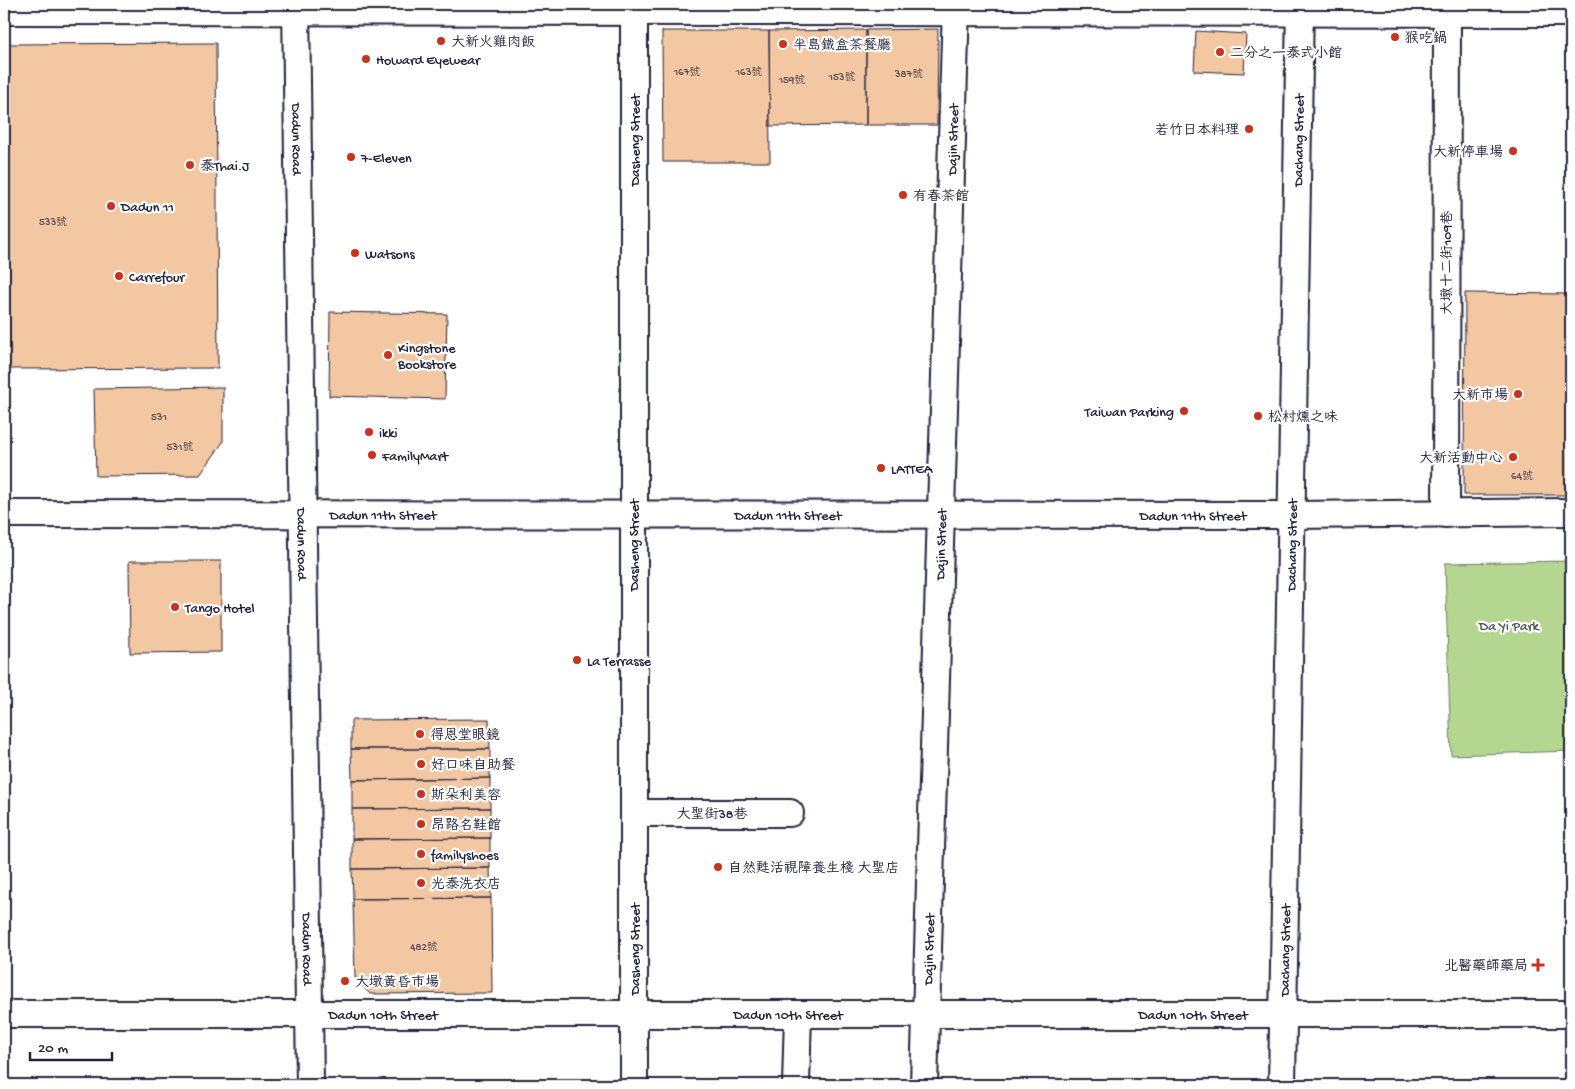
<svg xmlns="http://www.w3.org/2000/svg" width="1575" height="1089" font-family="'Gochi Hand','LXGW WenKai TC',sans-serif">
	<rect width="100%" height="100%" fill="#fff"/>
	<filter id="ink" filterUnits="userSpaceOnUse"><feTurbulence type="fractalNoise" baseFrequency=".02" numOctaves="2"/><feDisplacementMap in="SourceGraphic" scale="10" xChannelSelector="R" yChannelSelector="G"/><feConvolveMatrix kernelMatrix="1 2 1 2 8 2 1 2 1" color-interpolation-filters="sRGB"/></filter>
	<g filter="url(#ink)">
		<path fill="#b4d691" stroke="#6b7c66" d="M 1571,561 L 1571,751 L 1451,755 L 1445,563 Z"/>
		<path fill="#f2c7a1" stroke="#22223b" d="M 938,29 L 937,125 L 866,125 L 866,30 Z
			M 866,30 L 866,125 L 770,126 L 769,31 Z
			M 662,31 L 769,31 L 770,162 L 663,162 Z
			M 1196,31 L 1246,34 L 1244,73 L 1194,71 Z
			M 216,43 L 218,368 L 4,369 L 4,44 Z
			M 1465,293 L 1571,294 L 1571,495 L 1464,495 Z
			M 330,312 L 447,314 L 445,399 L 329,396 Z
			M 223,387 L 223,442 L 200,475 L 96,476 L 94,389 Z
			M 129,561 L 221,561 L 221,652 L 130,653 Z
			M 489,719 L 490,749 L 351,749 L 351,720 Z
			M 351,749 L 490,749 L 490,778 L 352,780 Z
			M 490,778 L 490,808 L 352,809 L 352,780 Z
			M 490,808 L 490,838 L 352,839 L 352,809 Z
			M 490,838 L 490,868 L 352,869 L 352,839 Z
			M 490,868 L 491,898 L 353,899 L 352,869 Z
			M 491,898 L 492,993 L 370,994 L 355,978 L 353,899 Z"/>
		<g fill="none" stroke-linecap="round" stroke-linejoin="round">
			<g stroke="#22223b" stroke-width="30">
				<g id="minor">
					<path id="s1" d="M 296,4 L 310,1085"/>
					<path d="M 634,4 L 634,1085"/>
					<path d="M 4,11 L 1571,13"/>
					<path id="s2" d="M 4,514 L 1292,515 L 1571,512"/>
					<path d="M 1446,514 L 1447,12"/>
					<path d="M 634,813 L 790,813"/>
					<path id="s3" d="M 4,1014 L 1571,1014"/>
					<path d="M 796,1085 L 798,1014"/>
					<path id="s4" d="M 924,1085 L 956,4"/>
					<path id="s5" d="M 1282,1085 L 1300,4"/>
				</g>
			</g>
			<use href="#minor" stroke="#fff" stroke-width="26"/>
		</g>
	</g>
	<g fill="#c8321e" stroke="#fff" stroke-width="2">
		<circle cx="1395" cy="37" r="5"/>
		<circle cx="441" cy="41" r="5"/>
		<circle cx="783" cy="44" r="5"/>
		<circle cx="1220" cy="52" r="5"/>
		<circle cx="366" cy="59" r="5"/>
		<circle cx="1249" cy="129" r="5"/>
		<circle cx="1513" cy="151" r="5"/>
		<circle cx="351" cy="157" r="5"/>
		<circle cx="190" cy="165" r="5"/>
		<circle cx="903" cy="195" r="5"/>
		<circle cx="111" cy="206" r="5"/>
		<circle cx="355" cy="253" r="5"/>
		<circle cx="119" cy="276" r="5"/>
		<circle cx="388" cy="355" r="5"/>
		<circle cx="1518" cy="394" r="5"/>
		<circle cx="1184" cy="411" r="5"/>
		<circle cx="1258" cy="416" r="5"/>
		<circle cx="369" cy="432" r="5"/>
		<circle cx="372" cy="455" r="5"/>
		<circle cx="1513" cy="457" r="5"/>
		<circle cx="881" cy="468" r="5"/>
		<circle cx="175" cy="607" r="5"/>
		<circle cx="577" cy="660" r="5"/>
		<circle cx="420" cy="734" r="5"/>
		<circle cx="421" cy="764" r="5"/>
		<circle cx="421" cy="794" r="5"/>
		<circle cx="421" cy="824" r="5"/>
		<circle cx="421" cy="854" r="5"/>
		<circle cx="718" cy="867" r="5"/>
		<circle cx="421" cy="883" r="5"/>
		<path d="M1535.5 957.5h5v5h5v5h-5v5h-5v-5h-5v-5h5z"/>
		<circle cx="345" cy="981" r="5"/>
	</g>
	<g text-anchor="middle" stroke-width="4.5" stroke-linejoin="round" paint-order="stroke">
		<g font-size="11" fill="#564b54">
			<text x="687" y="75">167號</text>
			<text x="749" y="75">163號</text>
			<text x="909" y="77">387號</text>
			<text x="842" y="80">153號</text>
			<text x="792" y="83">159號</text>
			<text x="53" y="225">533號</text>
			<text x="159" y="420">531</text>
			<text x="180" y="450">531號</text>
			<text x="1522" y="479">64號</text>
			<text x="424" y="950">482號</text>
		</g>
		<g font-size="14" fill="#22223b" stroke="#fff" text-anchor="start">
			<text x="1405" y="42">猴吃鍋</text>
			<text x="451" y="46">大新火雞肉飯</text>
			<text x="793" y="49">半島鐵盒茶餐廳</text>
			<text x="1230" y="57">二分之一泰式小館</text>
			<text x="376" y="64">Howard Eyewear</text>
			<text x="1239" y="134" text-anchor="end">若竹日本料理</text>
			<text x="1503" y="156" text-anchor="end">大新停車場</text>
			<text x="361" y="162">7-Eleven</text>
			<text x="200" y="170">泰Thai.J</text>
			<text x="913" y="200">有春茶館</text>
			<text x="121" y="211">Dadun 11</text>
			<text x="365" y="258">Watsons</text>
			<text x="129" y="281">Carrefour</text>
			<text x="398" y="352">Kingstone<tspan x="398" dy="16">Bookstore</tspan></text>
			<text x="1508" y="399" text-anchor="end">大新市場</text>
			<text x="1174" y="416" text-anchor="end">Taiwan Parking</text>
			<text x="1268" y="421">松村燻之味</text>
			<text x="379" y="437">ikki</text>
			<text x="382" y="460">FamilyMart</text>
			<text x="1503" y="462" text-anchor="end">大新活動中心</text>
			<text x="891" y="473">LATTEA</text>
			<text x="185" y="612">Tango Hotel</text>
			<text x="587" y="665">La Terrasse</text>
			<text x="430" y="739">得恩堂眼鏡</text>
			<text x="431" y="769">好口味自助餐</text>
			<text x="431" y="799">斯朵利美容</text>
			<text x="431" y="829">昂路名鞋館</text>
			<text x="431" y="859">familyshoes</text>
			<text x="728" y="872">自然甦活視障養生棧 大聖店</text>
			<text x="431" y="888">光泰洗衣店</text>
			<text x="1528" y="970" text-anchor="end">北醫藥師藥局</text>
			<text x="355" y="986">大墩黃昏市場</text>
		</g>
		<g font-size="14" fill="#22223b" stroke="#fff">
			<text dy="5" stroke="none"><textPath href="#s1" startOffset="135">Dadun Road</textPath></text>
			<text transform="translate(634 140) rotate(-90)" y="5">Dasheng Street</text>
			<text dy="5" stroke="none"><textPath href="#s4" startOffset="946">Dajin Street</textPath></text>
			<text dy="5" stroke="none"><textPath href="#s5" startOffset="945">Dachang Street</textPath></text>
			<text transform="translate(1446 263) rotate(-90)" y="5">大墩十二街109巷</text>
			<text dy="5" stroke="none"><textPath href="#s2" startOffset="379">Dadun 11th Street</textPath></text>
			<text dy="5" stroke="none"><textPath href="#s2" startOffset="784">Dadun 11th Street</textPath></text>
			<text dy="5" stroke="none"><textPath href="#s2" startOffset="1189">Dadun 11th Street</textPath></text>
			<text dy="5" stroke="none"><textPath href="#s4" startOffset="541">Dajin Street</textPath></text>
			<text dy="5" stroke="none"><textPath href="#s1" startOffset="540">Dadun Road</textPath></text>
			<text transform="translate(633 545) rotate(-90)" y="5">Dasheng Street</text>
			<text dy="5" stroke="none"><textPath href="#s5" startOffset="540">Dachang Street</textPath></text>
			<text x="712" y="818">大聖街38巷</text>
			<text dy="5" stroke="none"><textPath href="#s1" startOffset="945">Dadun Road</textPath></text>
			<text transform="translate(634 949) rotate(-90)" y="5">Dasheng Street</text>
			<text dy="5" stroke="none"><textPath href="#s4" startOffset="136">Dajin Street</textPath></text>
			<text dy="5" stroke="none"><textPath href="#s5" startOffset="135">Dachang Street</textPath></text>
			<text dy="5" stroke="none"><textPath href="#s3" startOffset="379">Dadun 10th Street</textPath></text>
			<text dy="5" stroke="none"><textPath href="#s3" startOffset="784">Dadun 10th Street</textPath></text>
			<text dy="5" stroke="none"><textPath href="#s3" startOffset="1189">Dadun 10th Street</textPath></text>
		</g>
		<g font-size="14" fill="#4e5855" stroke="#fff">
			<text x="1509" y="630">Da Yi Park</text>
		</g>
	</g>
	<rect width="1575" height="1089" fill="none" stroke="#fff" stroke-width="20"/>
	<rect x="10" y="10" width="1555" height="1069" fill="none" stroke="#22223b" stroke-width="2" filter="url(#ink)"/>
	<path d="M30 1052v8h82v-8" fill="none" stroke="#22223b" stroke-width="2.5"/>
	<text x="38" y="1052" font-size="15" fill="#22223b" stroke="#ffffff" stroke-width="4" paint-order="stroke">20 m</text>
</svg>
